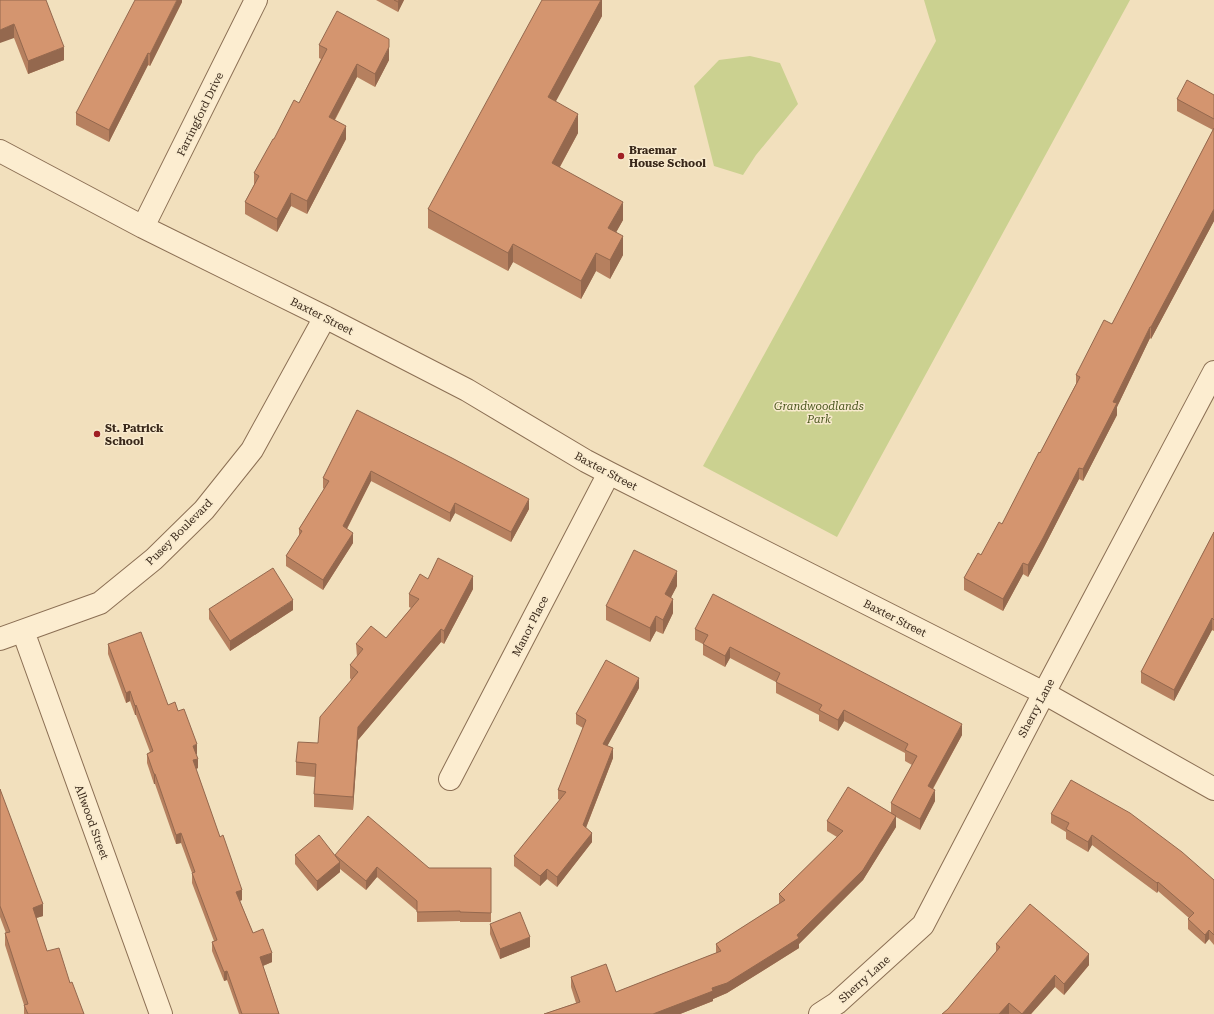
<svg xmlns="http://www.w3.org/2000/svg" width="1214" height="1014" font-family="'Roboto Serif',serif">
	<rect width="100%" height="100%" fill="#f2e0bd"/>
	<path fill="#cbd190" d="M 924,0 L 1130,0 L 837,537 L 703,466 L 936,41 Z
		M 750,56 L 780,63 L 798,104 L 756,155 L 743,175 L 714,166 L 694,86 L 719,60 Z"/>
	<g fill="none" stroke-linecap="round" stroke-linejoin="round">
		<g stroke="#8b6f54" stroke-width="24">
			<path id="minor" d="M 0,151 L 143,227 L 325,317 L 467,390 L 586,461 L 609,473 L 1044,693 L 1214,789
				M 143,227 L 256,0
				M 23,631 L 161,1014
				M 0,639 L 100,603 L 154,559 L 204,510 L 252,450 L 325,317
				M 450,779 L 609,473
				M 820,1014 L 837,1003 L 923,925 L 1044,693 L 1214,372"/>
		</g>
		<use href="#minor" stroke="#fcedd0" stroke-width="22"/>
	</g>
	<path fill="#b6805f" d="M 0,0 L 64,60 L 28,74 L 14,38 Z
		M 182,0 L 182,2 L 150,66 L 148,65 L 109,142 L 76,125 L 76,113 Z
		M 376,0 L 404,0 L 398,12 Z
		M 602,0 L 602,16 L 555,101 L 578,133 L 560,167 L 623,220 L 616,232 L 623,255 L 610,279 L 596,271 L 581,299 L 513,262 L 508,271 L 428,228 L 428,209 Z
		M 319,45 L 389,60 L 375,87 L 357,77 L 335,120 L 346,139 L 307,214 L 291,206 L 277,232 L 245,214 L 245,202 L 254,185 L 254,173 L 274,139 L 299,103 L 321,59 L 319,58 Z
		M 1214,95 L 1214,221 L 1151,339 L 1150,338 L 1117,407 L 1117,415 L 1083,481 L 1079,479 L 1043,549 L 1028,577 L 1023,574 L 1003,611 L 964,590 L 964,578 L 981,555 L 1002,524 L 1040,453 L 1076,384 L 1076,375 L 1112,324 L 1213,130 L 1177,111 L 1177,99 Z
		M 357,410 L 529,509 L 511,542 L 455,513 L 450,522 L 371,481 L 347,529 L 353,543 L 323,590 L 286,566 L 286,556 L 299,536 L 299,529 L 324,489 L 323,488 L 323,478 Z
		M 1214,532 L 1214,631 L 1212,630 L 1174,701 L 1141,683 L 1141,672 Z
		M 428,579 L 473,589 L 444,644 L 441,642 L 358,740 L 353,810 L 314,807 L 314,794 L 315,777 L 296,775 L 296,762 L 318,743 L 351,680 L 350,678 L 350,665 L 357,657 L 356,644 L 386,638 L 411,608 L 409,607 L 409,594 Z
		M 677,586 L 671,597 L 673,613 L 663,634 L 656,631 L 650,642 L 606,620 L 606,606 Z
		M 209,609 L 293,610 L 230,651 L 209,619 Z
		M 695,629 L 962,735 L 933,789 L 935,801 L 920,830 L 896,817 L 896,827 L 863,880 L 799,944 L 799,948 L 727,993 L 713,999 L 713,1001 L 680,1014 L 544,1014 L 576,1003 L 571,987 L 571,977 L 616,992 L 716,953 L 716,944 L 779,904 L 779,894 L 837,837 L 827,831 L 827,821 L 891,813 L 891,803 L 912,765 L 905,761 L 905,753 L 844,721 L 838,731 L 819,721 L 819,715 L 776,693 L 776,682 L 730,658 L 725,667 L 703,655 L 703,644 L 695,640 Z
		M 108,644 L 168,705 L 197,754 L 196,754 L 198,768 L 196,769 L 242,900 L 240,901 L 253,933 L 272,962 L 263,966 L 279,1014 L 239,1014 L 227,980 L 224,981 L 212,951 L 212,942 L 214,941 L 192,883 L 192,873 L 181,843 L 176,844 L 155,784 L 154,784 L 147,763 L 147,754 L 150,752 L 136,715 L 135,715 L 130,701 L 126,703 L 108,654 Z
		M 639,688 L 607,746 L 613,758 L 586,828 L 592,842 L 557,887 L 547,879 L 540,886 L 514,866 L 514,856 L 560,800 L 558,799 L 558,790 L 583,728 L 576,724 L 576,714 Z
		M 0,789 L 43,916 L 36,918 L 47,951 L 70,983 L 84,1014 L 24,1014 L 24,1005 L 5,945 L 5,933 L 6,933 L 0,917 Z
		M 1051,814 L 1214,880 L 1214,945 L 1209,939 L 1205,944 L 1188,929 L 1188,919 L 1189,918 L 1158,891 L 1157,893 L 1092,845 L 1088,852 L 1066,839 L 1066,832 L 1051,823 Z
		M 295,855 L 335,856 L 335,855 L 429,868 L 491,868 L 491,922 L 460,922 L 460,921 L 417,922 L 417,911 L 377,877 L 366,890 L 340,869 L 340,872 L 317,891 L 295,864 Z
		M 490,924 L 530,947 L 500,959 L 490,934 Z
		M 996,944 L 1089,965 L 1064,995 L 1055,987 L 1031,1014 L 942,1014 L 948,1009 L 996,952 Z"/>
	<path fill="#94684e" d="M 177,0 L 182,0 L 182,2 L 150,66 L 150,54 Z
		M 399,0 L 404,0 L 398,12 L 398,2 Z
		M 601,0 L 602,0 L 602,16 L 548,116 L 548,97 Z
		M 14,24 L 14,38 L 0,43 L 0,30 Z
		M 64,47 L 64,60 L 28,74 L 28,61 Z
		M 389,47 L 389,60 L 375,87 L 375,74 Z
		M 148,53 L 148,65 L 109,142 L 109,130 Z
		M 357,64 L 357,77 L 329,130 L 329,117 Z
		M 578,114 L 578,133 L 552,181 L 552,163 Z
		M 346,126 L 346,139 L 307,214 L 307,201 Z
		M 291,193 L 291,206 L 277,232 L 277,219 Z
		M 623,202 L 623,220 L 608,247 L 608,228 Z
		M 1214,209 L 1214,221 L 1151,339 L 1151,327 Z
		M 623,236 L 623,255 L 610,279 L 610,260 Z
		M 513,244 L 513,262 L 508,271 L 508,253 Z
		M 596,253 L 596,271 L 581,299 L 581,281 Z
		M 1150,327 L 1150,338 L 1117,407 L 1117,415 L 1083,481 L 1083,469 L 1113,402 Z
		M 1079,468 L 1079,479 L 1043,549 L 1043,538 Z
		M 371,471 L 371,481 L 343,536 L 343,526 Z
		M 529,499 L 529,509 L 511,542 L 511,532 Z
		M 455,503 L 455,513 L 450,522 L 450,513 Z
		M 353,533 L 353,543 L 323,590 L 323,580 Z
		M 1043,538 L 1043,549 L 1028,577 L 1028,565 Z
		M 1023,563 L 1023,574 L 1003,611 L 1003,599 Z
		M 677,571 L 677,586 L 665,609 L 665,594 Z
		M 473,576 L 473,589 L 444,644 L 444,631 Z
		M 673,599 L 673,613 L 663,634 L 663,620 Z
		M 293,600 L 293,610 L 230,651 L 230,641 Z
		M 656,616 L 656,631 L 650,642 L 650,628 Z
		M 1212,618 L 1212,630 L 1174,701 L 1174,690 Z
		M 441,629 L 441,642 L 358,740 L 353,810 L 353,797 L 358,727 Z
		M 730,647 L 730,658 L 725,667 L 725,656 Z
		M 639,678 L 639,688 L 603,754 L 603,744 Z
		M 130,691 L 130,701 L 126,703 L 126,693 Z
		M 136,705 L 136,715 L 135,715 L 135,706 Z
		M 844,710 L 844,721 L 838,731 L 838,720 Z
		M 962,724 L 962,735 L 928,797 L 928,786 Z
		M 197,744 L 197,754 L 193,755 L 193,746 Z
		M 613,748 L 613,758 L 583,835 L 583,825 Z
		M 198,759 L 198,768 L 193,770 L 193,760 Z
		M 154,774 L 155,774 L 155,784 L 154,784 Z
		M 935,790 L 935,801 L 920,830 L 920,819 Z
		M 896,816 L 896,827 L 863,880 L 799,944 L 799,948 L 727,993 L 713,999 L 713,1001 L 680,1014 L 653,1014 L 712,988 L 797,935 Z
		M 181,833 L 181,843 L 176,844 L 176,835 Z
		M 592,833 L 592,842 L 557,887 L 557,877 Z
		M 1092,835 L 1092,845 L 1088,852 L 1088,842 Z
		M 340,862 L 340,872 L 317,891 L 317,881 Z
		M 377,867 L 377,877 L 366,890 L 366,881 Z
		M 547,869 L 547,879 L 540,886 L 540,876 Z
		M 1158,882 L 1158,891 L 1157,893 L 1157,883 Z
		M 242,890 L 242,900 L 236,902 L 236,892 Z
		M 43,904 L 43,916 L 33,919 L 33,908 Z
		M 1209,930 L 1209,939 L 1205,944 L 1205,935 Z
		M 530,937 L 530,947 L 500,959 L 500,949 Z
		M 272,953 L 272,962 L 260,967 L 260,957 Z
		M 1089,954 L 1089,965 L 1064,995 L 1064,984 Z
		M 227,971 L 227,980 L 224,981 L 224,972 Z
		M 1055,975 L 1055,987 L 1031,1014 L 1022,1014 Z
		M 1009,1003 L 1009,1014 L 999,1014 Z"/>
	<path fill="#d4956f" stroke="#94684e" d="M 0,0 L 46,0 L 64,47 L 28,61 L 14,24 L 0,30 Z
		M 135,0 L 177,0 L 150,54 L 148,53 L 109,130 L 76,113 Z
		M 394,0 L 399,0 L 398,2 Z
		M 542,0 L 601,0 L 548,97 L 578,114 L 552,163 L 623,202 L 608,228 L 623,236 L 610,260 L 596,253 L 581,281 L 513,244 L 508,253 L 428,209 Z
		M 337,11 L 389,39 L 389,47 L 375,74 L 357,64 L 329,117 L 346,126 L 307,201 L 291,193 L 277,219 L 245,202 L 259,176 L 254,173 L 273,139 L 274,139 L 294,100 L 299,103 L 327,49 L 319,45 Z
		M 1187,80 L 1214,95 L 1214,119 L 1177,99 Z
		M 1214,128 L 1214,209 L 1151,327 L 1150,327 L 1113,402 L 1117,403 L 1083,469 L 1079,468 L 1043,538 L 1028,565 L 1023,563 L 1003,599 L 964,578 L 978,553 L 981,555 L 999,522 L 1002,524 L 1039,452 L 1040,453 L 1080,377 L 1076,375 L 1104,320 L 1112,324 Z
		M 357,410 L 452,458 L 529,499 L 511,532 L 455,503 L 450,513 L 371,471 L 343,526 L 353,533 L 323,580 L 286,556 L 302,531 L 299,529 L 329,481 L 323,478 Z
		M 1214,532 L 1214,620 L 1212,618 L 1174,690 L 1141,672 Z
		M 634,550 L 677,571 L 665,594 L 673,599 L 663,620 L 656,616 L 650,628 L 606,606 Z
		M 438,558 L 473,576 L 444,631 L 441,629 L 358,727 L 353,797 L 314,794 L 316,764 L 296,762 L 298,742 L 318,743 L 320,717 L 358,672 L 350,665 L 363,649 L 356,644 L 371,626 L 386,638 L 419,599 L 409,594 L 420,574 L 428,579 Z
		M 273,568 L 293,600 L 230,641 L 209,609 Z
		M 713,594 L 962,724 L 928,786 L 935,790 L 920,819 L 891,803 L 917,756 L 905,750 L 908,744 L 844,710 L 838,720 L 819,710 L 822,705 L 776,682 L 780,673 L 730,647 L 725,656 L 703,644 L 708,635 L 695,629 Z
		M 141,632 L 168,705 L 175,702 L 178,711 L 184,709 L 197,744 L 193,746 L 198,759 L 193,760 L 220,837 L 223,835 L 242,890 L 236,892 L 253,933 L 263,929 L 272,953 L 260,957 L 279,1014 L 242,1014 L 227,971 L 224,972 L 212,942 L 217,940 L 192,873 L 195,872 L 181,833 L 176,835 L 155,774 L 154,774 L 147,754 L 153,751 L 136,705 L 135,706 L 130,691 L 126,693 L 108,644 Z
		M 606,660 L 639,678 L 603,744 L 613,748 L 583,825 L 592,833 L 557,877 L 547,869 L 540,876 L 514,856 L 566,792 L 558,790 L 586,720 L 576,714 Z
		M 1071,780 L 1130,813 L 1182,852 L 1214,880 L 1214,935 L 1209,930 L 1205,935 L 1188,919 L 1194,913 L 1158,882 L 1157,883 L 1092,835 L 1088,842 L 1066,829 L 1069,823 L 1051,814 Z
		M 848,787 L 896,816 L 863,870 L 797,935 L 799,938 L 727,983 L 712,988 L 713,991 L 653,1014 L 544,1014 L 580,1002 L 571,977 L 606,964 L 616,992 L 721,951 L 716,944 L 785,900 L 779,894 L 843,831 L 827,821 Z
		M 0,789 L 43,904 L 33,908 L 47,951 L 59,948 L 70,983 L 72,982 L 84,1014 L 28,1014 L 24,1005 L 28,1004 L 5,933 L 10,932 L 0,906 Z
		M 368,816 L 429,868 L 491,868 L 491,913 L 460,912 L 460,911 L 417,912 L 417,901 L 377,867 L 366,881 L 335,855 Z
		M 319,835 L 340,862 L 317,881 L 295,855 Z
		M 1030,904 L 1089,954 L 1064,984 L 1055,975 L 1022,1014 L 1009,1003 L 999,1014 L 942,1014 L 948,1009 L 1000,947 L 996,944 Z
		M 520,912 L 530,937 L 500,949 L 490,924 Z"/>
	<g fill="#a01f24" stroke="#f8eacd" stroke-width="1.5">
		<circle cx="621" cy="156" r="4"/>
		<circle cx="97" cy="434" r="4"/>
	</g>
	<g text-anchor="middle" stroke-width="3" stroke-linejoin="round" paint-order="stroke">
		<g font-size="11" fill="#39281a" stroke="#f8eacd">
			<text transform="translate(200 114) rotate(-64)" y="4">Farringford Drive</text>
			<text transform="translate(322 316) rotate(27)" y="4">Baxter Street</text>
			<text transform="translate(606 471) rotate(28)" y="4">Baxter Street</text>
			<text transform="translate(179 532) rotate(-45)" y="4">Pusey Boulevard</text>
			<text transform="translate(895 618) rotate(27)" y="4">Baxter Street</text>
			<text transform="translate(530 626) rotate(-63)" y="4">Manor Place</text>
			<text transform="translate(1036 708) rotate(-62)" y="4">Sherry Lane</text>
			<text transform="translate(92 822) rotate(70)" y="4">Allwood Street</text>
			<text transform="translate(864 979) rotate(-42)" y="4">Sherry Lane</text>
		</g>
		<g font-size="11" font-weight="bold" fill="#39281a" stroke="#f8eacd" text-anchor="start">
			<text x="629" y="154">Braemar<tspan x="629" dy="13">House School</tspan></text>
			<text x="105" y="432">St. Patrick<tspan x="105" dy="13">School</tspan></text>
		</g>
		<g font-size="11" font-style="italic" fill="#4b571f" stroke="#f8eacd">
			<text x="819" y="410">Grandwoodlands<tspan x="819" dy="13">Park</tspan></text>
		</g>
	</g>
</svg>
